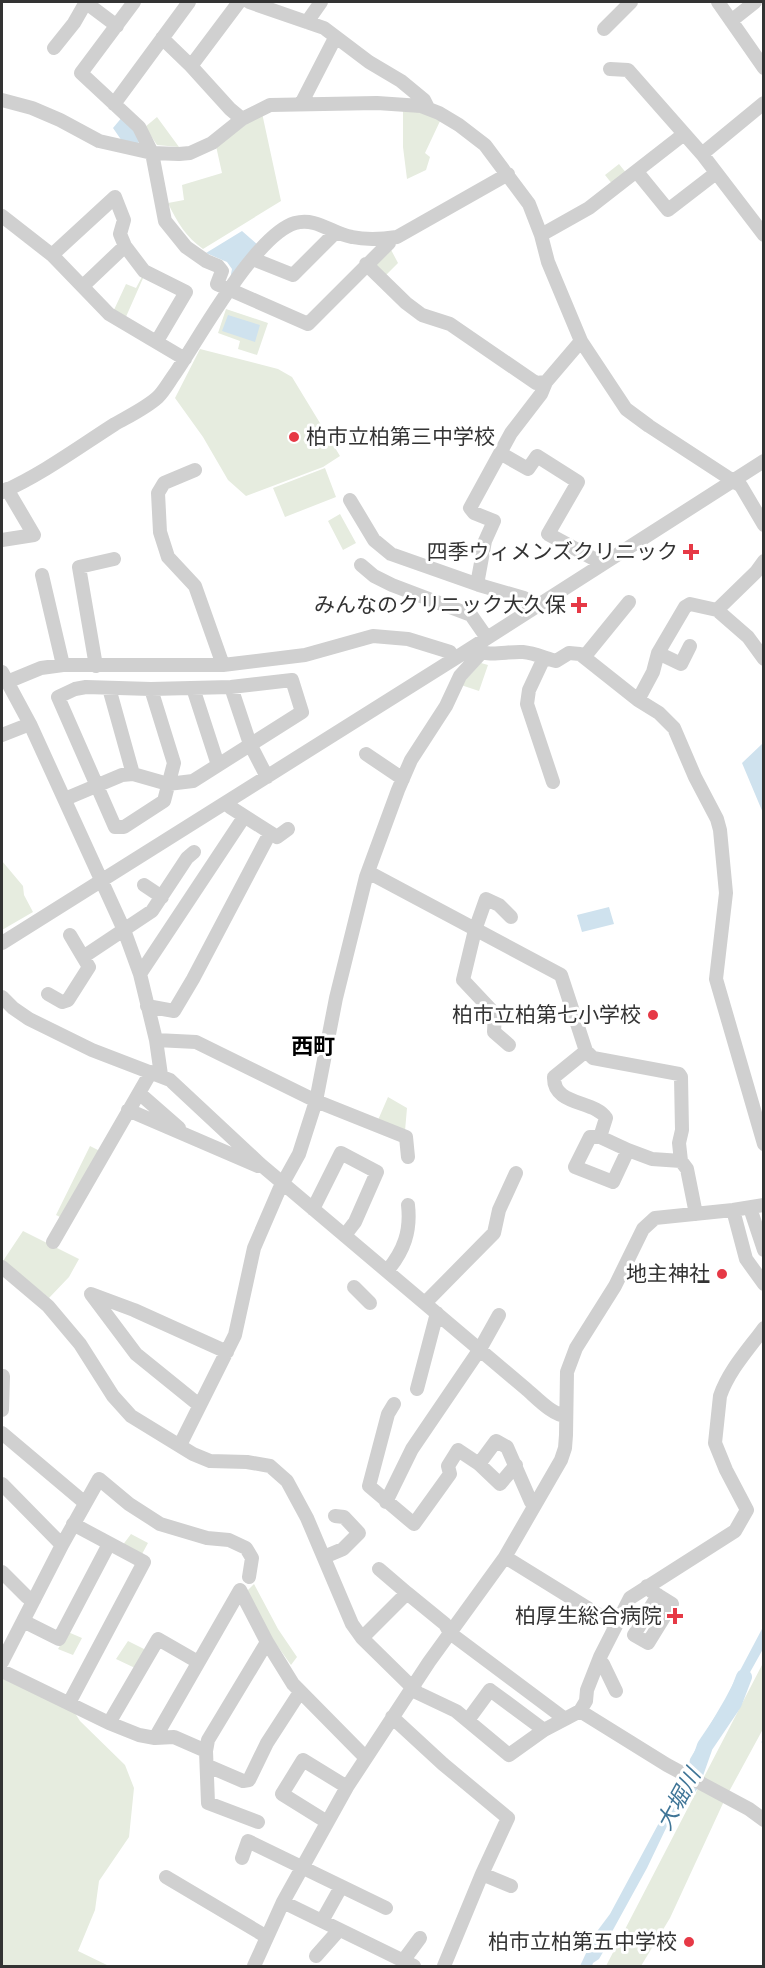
<svg xmlns="http://www.w3.org/2000/svg" width="765" height="1968" font-family="'Source Sans 3','Noto Sans JP',sans-serif">
	<rect width="100%" height="100%" fill="#fff"/>
	<path fill="#e6ecdf" d="M 403,108 L 425,113 L 441,119 L 425,153 L 430,157 L 426,170 L 407,179 L 403,147 Z
		M 262,113 L 281,201 L 203,249 C 186,237 177,222 168,203 L 184,200 L 182,185 L 222,173 L 216,146 Z
		M 157,117 L 179,147 L 157,145 L 145,127 Z
		M 619,164 L 627,174 L 613,185 L 605,175 Z
		M 389,246 L 398,263 L 384,277 L 373,260 Z
		M 143,275 L 144,276 L 125,319 L 113,312 L 126,284 L 136,288 Z
		M 226,309 L 268,323 L 257,355 L 238,349 L 240,341 L 218,333 Z
		M 200,349 L 278,369 L 292,377 L 340,456 L 323,467 L 246,496 L 228,480 L 203,437 L 175,398 Z
		M 325,468 L 336,497 L 285,517 L 273,488 Z
		M 340,514 L 356,543 L 343,550 L 328,521 Z
		M 481,663 L 488,665 L 479,691 L 461,685 Z
		M 2,861 L 23,886 L 24,895 L 33,912 L 2,930 Z
		M 388,1097 L 407,1108 L 405,1131 L 378,1120 Z
		M 90,1146 L 102,1152 L 64,1219 L 56,1215 Z
		M 23,1231 L 79,1259 L 69,1277 L 49,1298 L 3,1261 Z
		M 131,1534 L 148,1543 L 142,1554 L 122,1546 Z
		M 254,1584 L 278,1629 L 297,1657 L 291,1665 L 271,1637 L 246,1592 Z
		M 68,1632 L 82,1638 L 73,1655 L 58,1649 Z
		M 128,1641 L 146,1650 L 135,1668 L 116,1659 Z
		M 763,1663 L 763,1729 L 725,1799 L 670,1918 L 641,1966 L 606,1966 Z
		M 2,1678 L 71,1707 L 80,1721 L 125,1765 L 134,1788 L 129,1837 L 99,1881 L 95,1910 L 78,1951 L 109,1966 L 2,1966 Z"/>
	<path fill="#cfe2ee" d="M 123,116 L 142,138 L 136,146 L 122,141 L 113,128 Z
		M 242,231 L 258,245 L 230,279 L 232,269 L 227,262 L 206,253 Z
		M 228,315 L 260,325 L 255,342 L 222,331 Z
		M 762,744 L 764,746 L 763,813 L 742,763 Z
		M 609,907 L 614,924 L 582,932 L 577,915 Z
		M 763,1627 L 763,1649 L 696,1769 L 689,1764 L 690,1759 L 725,1699 Z
		M 682,1780 L 692,1782 L 680,1799 L 647,1868 L 608,1939 L 604,1942 L 606,1947 L 599,1959 L 593,1963 L 592,1966 L 580,1966 L 595,1934 L 610,1914 Z"/>
	<g fill="none" stroke-linecap="round" stroke-linejoin="round">
		<path stroke="#cfe2ee" stroke-width="3" d="M 763,1742 L 764,1742"/>
		<path stroke="#cfe2ee" stroke-width="16" d="M 674,1807 L 692,1783 L 705,1746 L 734,1703 L 744,1677"/>
		<path stroke="#d0d0d0" stroke-width="14" d="M 85,2 L 117,26
			M 134,2 L 81,73 L 139,127 L 152,153 L 165,221 L 186,247 L 206,261 L 218,266 L 222,271 L 217,284 L 308,324 L 389,243 L 389,238
			M 249,2 L 324,28 L 369,62 L 401,81 L 424,100 L 428,108
			M 718,2 L 764,68
			M 731,21 L 755,2
			M 307,22 L 321,2
			M 604,29 L 631,2
			M 162,38 L 191,66 L 239,2
			M 54,48 L 74,23 L 86,2
			M 191,66 L 230,109 L 242,119
			M 610,69 L 628,70 L 702,154 L 764,235
			M 2,100 L 32,108 L 60,120 L 99,141 L 152,153 L 179,154 L 190,153 L 212,143 L 242,119 L 270,105 L 377,103 L 421,106 L 439,113 L 459,125 L 485,145 L 529,204 L 541,235 L 548,262 L 581,341 L 626,409 L 649,426 L 741,486 L 764,525
			M 114,104 L 189,2
			M 301,104 L 335,38
			M 702,154 L 764,103
			M 637,172 L 668,210 L 716,173
			M 2,216 L 52,255 L 109,314 L 185,359
			M 541,235 L 589,208 L 684,134
			M 52,255 L 115,197 L 124,220 L 120,234 L 125,246 L 144,271 L 186,292 L 157,341
			M 253,259 L 293,275 L 336,232
			M 366,264 L 406,303 L 422,315 L 450,324 L 536,383 L 546,382 L 581,341
			M 83,286 L 125,246
			M 500,453 L 528,469 L 537,456 L 578,482 L 548,534 L 596,560 L 600,566
			M 195,470 L 164,483 L 158,493 L 160,532 L 168,557 L 195,586 L 223,665
			M 2,492 C 41,475 79,447 115,424 C 129,416 146,408 158,397 C 164,391 169,382 174,375 C 199,339 255,235 295,223 C 317,217 332,234 352,237 C 366,240 383,239 397,237 L 508,174
			M 350,500 L 374,540 L 391,554 L 479,585 L 524,598 L 533,608
			M 2,540 L 34,535 L 7,489
			M 764,561 L 756,572 L 717,610 L 748,637 L 764,659
			M 361,565 L 374,576 L 392,585 L 471,615 L 487,638
			M 42,575 L 63,665
			M 479,585 L 478,579 L 485,541 L 494,521 L 474,513 L 470,508 L 511,433 L 541,394 L 546,382
			M 475,650 C 490,657 507,651 523,652 C 534,653 545,658 556,661 L 569,653 L 580,654 L 638,700 L 659,713 L 674,728 L 695,777 L 717,819 L 720,830 L 726,893 L 716,979 L 764,1144
			M 658,653 L 681,664 L 690,646
			M 585,656 L 629,602
			M 544,658 L 529,690 L 527,704 L 553,782
			M 96,666 L 79,567 L 114,559
			M 2,672 L 30,724 L 124,930 L 140,974 L 156,1040 L 161,1075
			M 7,682 L 41,668 L 63,665 L 223,665 L 305,655 L 373,636 L 408,639 L 450,652 L 454,659
			M 231,687 L 250,744 L 267,777
			M 109,688 L 133,774
			M 193,688 L 218,765
			M 638,700 L 653,672 L 658,653 L 685,607 L 690,604 L 717,610
			M 2,735 L 30,724
			M 366,754 L 403,779
			M 65,799 L 122,775 L 133,774 L 168,784 L 193,781 L 302,712 L 292,680 L 231,687 L 151,689 L 86,687 L 75,689 L 58,697 L 115,827 L 124,827 L 164,801 L 174,763 L 151,689
			M 227,802 L 230,807 L 277,837 L 288,829
			M 368,872 L 561,975 L 586,1051 L 593,1058 L 679,1074 L 681,1077 L 682,1130 L 679,1143 L 681,1161 L 687,1169 L 696,1214
			M 144,885 L 162,897
			M 70,935 L 83,957
			M 2,943 L 462,654 L 764,461
			M 140,974 L 244,817
			M 48,994 L 62,1002 L 68,1000 L 89,967 L 83,957 L 152,911 L 187,858 L 194,852
			M 2,997 L 13,1008 L 29,1019 L 92,1050 L 170,1080 L 260,1164 L 525,1388 C 536,1397 552,1415 566,1416
			M 147,1006 L 174,1011 L 193,979 L 270,833
			M 156,1040 L 196,1042 L 316,1101 L 406,1137 L 408,1157
			M 509,1045 L 494,1032 L 495,1014 L 463,980 L 475,930 L 486,899 L 499,905 L 511,917
			M 586,1051 L 554,1077 C 553,1106 595,1100 606,1118 L 600,1137 L 590,1137 L 575,1167 L 613,1182 L 628,1150 L 600,1137
			M 139,1093 L 179,1128
			M 128,1110 L 258,1166
			M 628,1150 L 652,1159 L 681,1161
			M 750,1208 L 764,1250
			M 313,1209 L 341,1153 L 377,1172 L 355,1222 L 345,1235
			M 733,1210 L 746,1259 L 764,1284
			M 53,1242 L 151,1072
			M 2,1267 L 48,1306 L 80,1344 L 113,1396 L 131,1416 L 193,1454 L 210,1461 L 247,1462 L 270,1466 L 287,1481 L 307,1518 L 352,1624 L 362,1638 L 418,1693 L 456,1711 L 509,1755 L 544,1730 L 565,1719
			M 387,1271 C 404,1251 411,1231 408,1205
			M 354,1287 L 370,1303
			M 425,1303 L 494,1233 L 499,1210 L 516,1173
			M 417,1389 L 437,1313
			M 394,1404 L 388,1414 L 369,1486 L 414,1524 L 450,1474 L 448,1466 L 458,1450 L 479,1464 L 500,1484 L 516,1465
			M 199,1405 L 136,1354 L 91,1294 L 134,1310 L 227,1352
			M 2,1410 L 3,1376
			M 2,1433 L 85,1503
			M 180,1445 L 235,1335 L 254,1248 L 279,1190 L 299,1154 L 316,1101 L 336,998 L 366,877 L 398,790 L 411,760 L 446,706 L 460,676 L 481,653
			M 479,1464 L 496,1441 L 507,1447 L 531,1502 L 535,1504
			M 2,1484 L 62,1545
			M 386,1502 L 412,1449 L 480,1349 L 499,1315
			M 324,1557 L 343,1549 L 359,1533 L 344,1517 L 335,1516
			M 505,1557 L 615,1625
			M 379,1569 L 407,1593
			M 2,1572 L 27,1597 L 34,1600
			M 647,1586 L 651,1591 L 672,1604 L 648,1643 L 634,1635 L 658,1595
			M 23,1621 L 59,1639 L 109,1544
			M 362,1638 L 407,1593 L 445,1624 L 450,1633 L 565,1719 L 580,1711 L 667,1765 L 749,1809 L 764,1820
			M 267,1642 L 293,1684 L 365,1757
			M 2,1662 L 62,1545 L 99,1479 L 129,1504 L 160,1524 L 207,1538 L 229,1540 L 246,1548 L 252,1558 L 249,1577
			M 598,1662 L 603,1664 L 616,1691
			M 2,1671 L 109,1723 L 139,1735 L 155,1738 L 240,1590 L 267,1642 L 208,1740 L 206,1751 L 208,1803 L 258,1822
			M 69,1703 L 144,1562 L 73,1524
			M 580,1711 L 586,1701 L 587,1690 L 600,1657 L 630,1598 L 735,1531 L 747,1510 L 726,1470 L 715,1443 L 720,1396 C 729,1370 748,1350 764,1328
			M 392,1717 L 443,1764 L 508,1818 L 482,1874 L 444,1966
			M 468,1720 L 490,1690 L 544,1730
			M 109,1723 L 158,1639 L 198,1662
			M 155,1738 L 174,1737 L 206,1751
			M 208,1766 L 243,1781 L 249,1780 L 267,1743 L 300,1692
			M 327,1822 L 282,1794 L 303,1760 L 347,1787
			M 242,1858 L 248,1841 L 386,1908
			M 482,1874 L 511,1886
			M 166,1877 L 267,1937
			M 283,1902 L 414,1966
			M 322,1921 L 341,1887
			M 316,1956 L 339,1930
			M 403,1961 L 420,1938
			M 254,1966 L 283,1902 L 347,1787 L 429,1662 L 505,1557 L 561,1460 L 565,1448 L 566,1435 L 567,1372 L 576,1348 L 615,1286 L 643,1229 L 655,1218 L 733,1210 L 764,1205"/>
	</g>
	<g fill="#e63946" stroke="#fff" stroke-width="2">
		<circle cx="294" cy="437" r="6"/>
		<path d="M688 543h6v6h6v6h-6v6h-6v-6h-6v-6h6z"/>
		<path d="M576 596h6v6h6v6h-6v6h-6v-6h-6v-6h6z"/>
		<circle cx="653" cy="1015" r="6"/>
		<circle cx="722" cy="1274" r="6"/>
		<path d="M672 1607h6v6h6v6h-6v6h-6v-6h-6v-6h6z"/>
		<circle cx="689" cy="1942" r="6"/>
	</g>
	<g text-anchor="middle" stroke-width="6" stroke-linejoin="round" paint-order="stroke">
		<g font-size="21" fill="#333" stroke="#fff" text-anchor="end">
			<text x="306" y="444" text-anchor="start">柏市立柏第三中学校</text>
			<text x="678" y="559">四季ウィメンズクリニック</text>
			<text x="566" y="612">みんなのクリニック大久保</text>
			<text x="641" y="1022">柏市立柏第七小学校</text>
			<text x="710" y="1281">地主神社</text>
			<text x="662" y="1623">柏厚生総合病院</text>
			<text x="677" y="1949">柏市立柏第五中学校</text>
		</g>
		<g font-size="22" font-weight="bold" fill="#000" stroke="#fff">
			<text x="313" y="1054">西町</text>
		</g>
		<g font-size="22" font-style="italic" fill="#3f7597" stroke="#fff">
			<text transform="translate(678 1799) rotate(-61)" y="8">大堀川</text>
		</g>
	</g>
	<rect width="765" height="1968" fill="none" stroke="#333333" stroke-width="6"/>
</svg>
